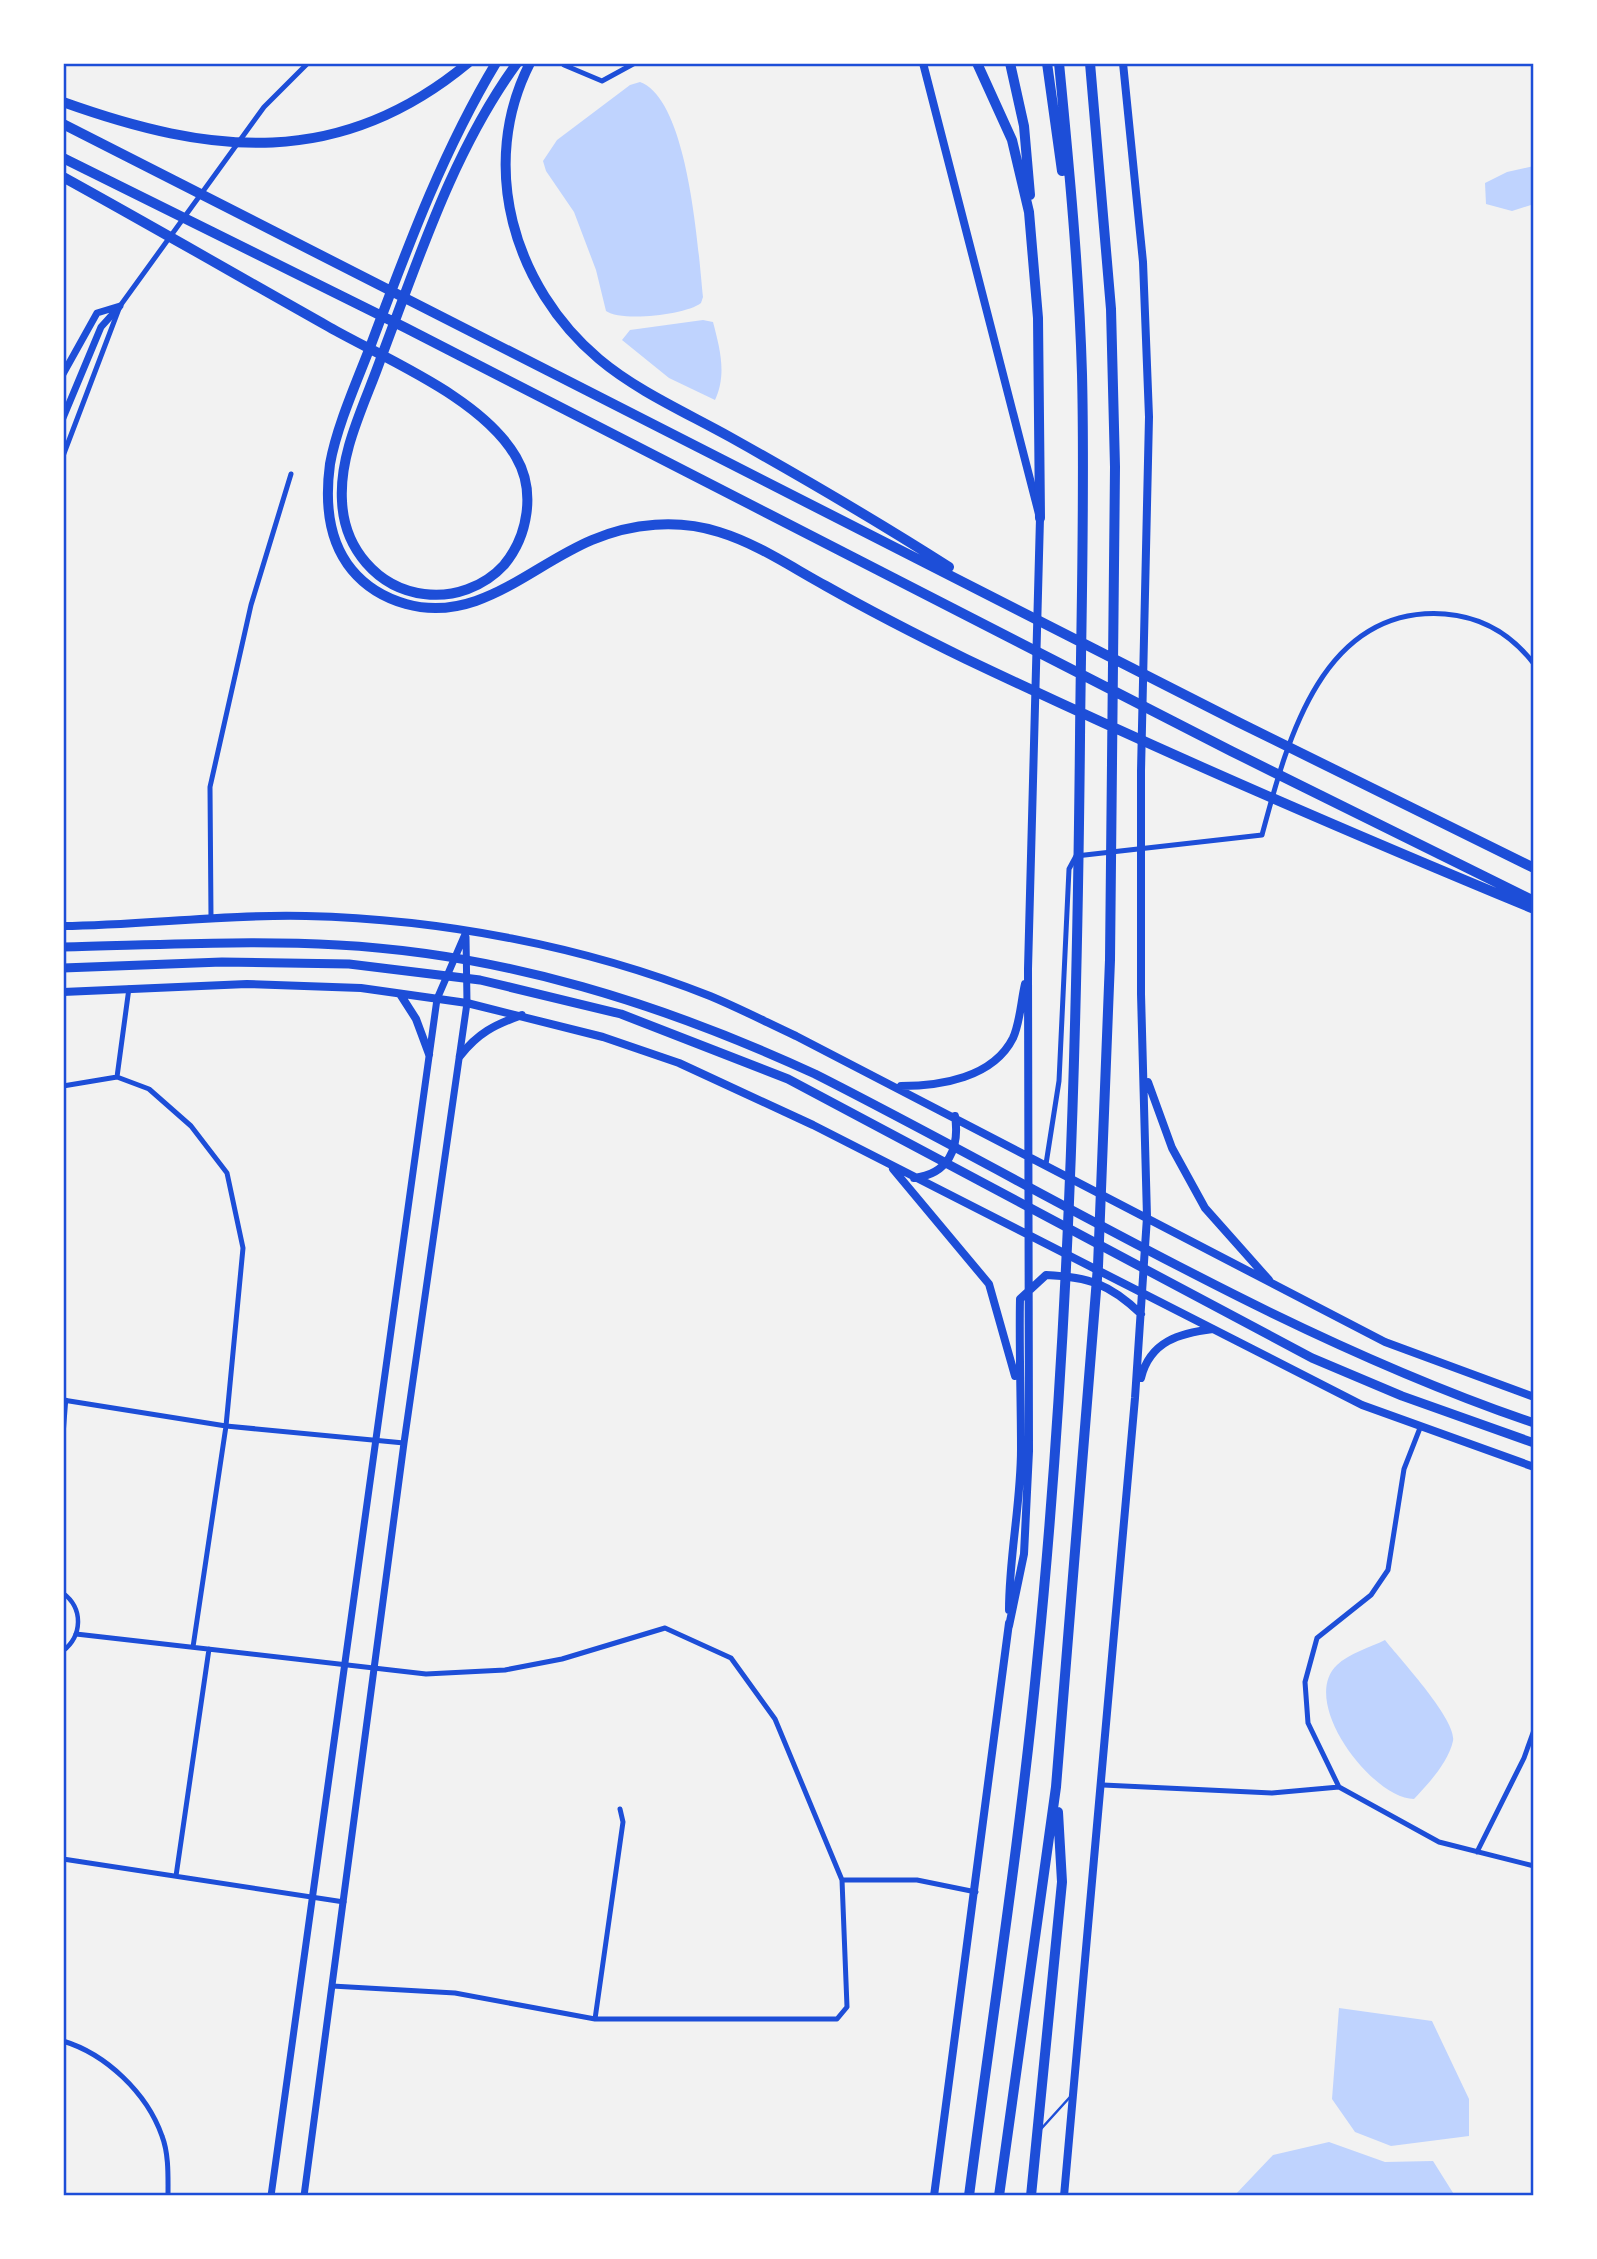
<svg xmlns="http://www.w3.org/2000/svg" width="1597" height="2259" font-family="'PT Sans Narrow',sans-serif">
	<rect width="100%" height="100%" fill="#f2f2f2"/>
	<path fill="#bfd3fe" d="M 640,82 C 689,100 698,250 703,297 L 701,303 C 686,315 621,322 606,311 L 596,270 L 574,212 L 546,171 L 543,161 L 557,140 L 630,85 Z
		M 1534,166 L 1534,204 L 1512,211 L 1486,204 L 1485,183 L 1507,172 Z
		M 703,320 L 713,322 C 720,349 727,374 715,400 L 669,378 L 622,340 L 630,330 Z
		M 1385,1640 C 1399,1658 1457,1720 1453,1741 C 1448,1763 1428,1784 1414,1799 C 1373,1799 1298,1702 1337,1665 C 1348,1654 1371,1647 1385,1640 Z
		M 1339,2008 L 1432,2021 L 1469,2099 L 1469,2136 L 1391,2146 L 1355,2132 L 1332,2099 Z
		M 1329,2142 L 1385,2162 L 1433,2161 L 1455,2196 L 1234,2196 L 1273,2155 Z"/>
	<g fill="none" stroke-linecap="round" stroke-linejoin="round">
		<path stroke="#1d4ed8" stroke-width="2.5" d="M 1041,2129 L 1070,2097"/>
		<path stroke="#1d4ed8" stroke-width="4.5" d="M 63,1438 L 66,1400
			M 63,1593 C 84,1609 82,1636 63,1651"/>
		<path stroke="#1d4ed8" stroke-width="5" d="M 564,65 L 602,81 L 635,63
			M 63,456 L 120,306 L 264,107 L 308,63
			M 211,918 L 210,787 L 251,605 L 291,474
			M 117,1077 L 129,988
			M 63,1086 L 117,1077 L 149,1089 L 191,1126 L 227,1173 L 243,1248 L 226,1426 L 193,1647
			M 1046,1164 L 1059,1081 L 1069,869 L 1076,856 L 1262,835 C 1287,741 1322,605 1445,614 C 1482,617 1512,635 1534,664
			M 63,1400 L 226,1426 L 404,1443
			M 76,1634 L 426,1674 L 505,1670 L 562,1659 L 665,1628 L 731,1658 L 775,1719 L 842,1880 L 847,2007 L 837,2019 L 595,2019 L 455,1993 L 332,1986
			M 1103,1785 L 1272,1793 L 1339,1787 L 1439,1842 L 1534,1866
			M 1339,1787 L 1308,1723 L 1305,1682 L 1317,1638 L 1371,1595 L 1388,1570 L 1404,1469 L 1420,1428
			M 1477,1852 L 1524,1758 L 1534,1730
			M 63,1859 L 344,1902
			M 176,1876 L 209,1649
			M 842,1880 L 917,1880 L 976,1892
			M 595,2019 L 623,1822 L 620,1809
			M 63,2041 C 106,2054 147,2093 162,2136 C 169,2154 168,2177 168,2196"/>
		<path stroke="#1d4ed8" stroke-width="7" d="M 63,374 L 97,313 L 120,306 L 101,327 L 63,418
			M 271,2196 L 437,999 L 466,932
			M 304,2196 L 404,1443 L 467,1003 L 466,937"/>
		<path stroke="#1d4ed8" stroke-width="8" d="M 923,63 L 1040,518 L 1028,969 L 1029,1451 L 1024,1554 L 1009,1626
			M 63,926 C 144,925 225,914 306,916 C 441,919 584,946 710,996 C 739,1008 768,1023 796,1036 L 1385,1342 L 1534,1397
			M 63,992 L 247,984 L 361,988 L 467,1003 L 603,1037 L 679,1063 L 813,1125 L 1362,1405 L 1534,1467
			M 400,994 L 416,1019 L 429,1054
			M 460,1056 C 478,1033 494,1025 522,1015
			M 1148,1082 L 1172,1148 L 1205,1208 L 1269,1280
			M 901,1086 C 940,1086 993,1078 1013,1038 C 1020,1023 1021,1001 1025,984
			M 893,1169 L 989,1284 L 1015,1376
			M 914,1178 C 948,1174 960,1149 955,1116
			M 1141,1378 C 1150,1341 1180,1333 1213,1329
			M 1009,1610 C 1009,1556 1021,1503 1021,1449 C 1021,1399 1019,1349 1020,1299 L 1046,1275 C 1089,1277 1110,1284 1141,1314
			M 934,2196 L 1009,1623
			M 1064,2196 L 1135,1398 L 1147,1217 L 1141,994 L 1141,771 L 1149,417 L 1143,262 L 1123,63"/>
		<path stroke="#1d4ed8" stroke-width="9" d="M 63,947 C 155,945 246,940 338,945 C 505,954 663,1004 815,1074 C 1052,1194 1282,1337 1534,1423
			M 63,968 L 222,962 L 349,964 L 480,980 L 621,1014 L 788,1079 L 1312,1358 L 1402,1396 L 1534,1443"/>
		<path stroke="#1d4ed8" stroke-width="10" d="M 496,63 C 443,151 408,246 372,342 C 358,379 337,425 330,464 C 325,501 328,541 352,570 C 366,587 385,598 406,604 C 478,624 530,566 592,540 C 632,523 678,519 719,532 C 758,544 791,567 826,586 C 872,612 919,636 966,659 C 1153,748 1343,830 1534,909
			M 530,63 C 478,165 513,286 599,359 C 637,391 687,413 730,437 C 805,479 877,521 949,567
			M 977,63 L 1012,140 L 1029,212 L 1038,318 L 1040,518
			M 1010,63 L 1024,126 L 1030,195
			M 1047,63 L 1062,171
			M 63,102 C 211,155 339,170 468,63
			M 63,124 L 1238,722 L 1534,868
			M 63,158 L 406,328 L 1231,751 L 1534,901
			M 63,177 C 152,226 240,277 329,327 C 387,360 482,398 516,457 C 536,491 528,536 504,565 C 484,587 453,598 424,594 C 377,588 344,548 342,501 C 339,452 365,404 381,358 C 419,258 453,151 517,63
			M 969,2196 C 992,2018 1020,1841 1037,1663 C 1068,1356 1077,1048 1080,739 C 1081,618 1085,496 1082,374 C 1079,270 1069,166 1059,63
			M 999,2196 L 1056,1787 L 1098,1266 L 1110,960 L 1115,467 L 1111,309 L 1090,63
			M 1031,2196 L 1062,1882 L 1058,1812"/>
	</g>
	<rect width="1597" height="2259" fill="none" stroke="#ffffff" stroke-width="130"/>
	<rect x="65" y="65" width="1467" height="2129" fill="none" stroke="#1d4ed8" stroke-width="2.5"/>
</svg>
